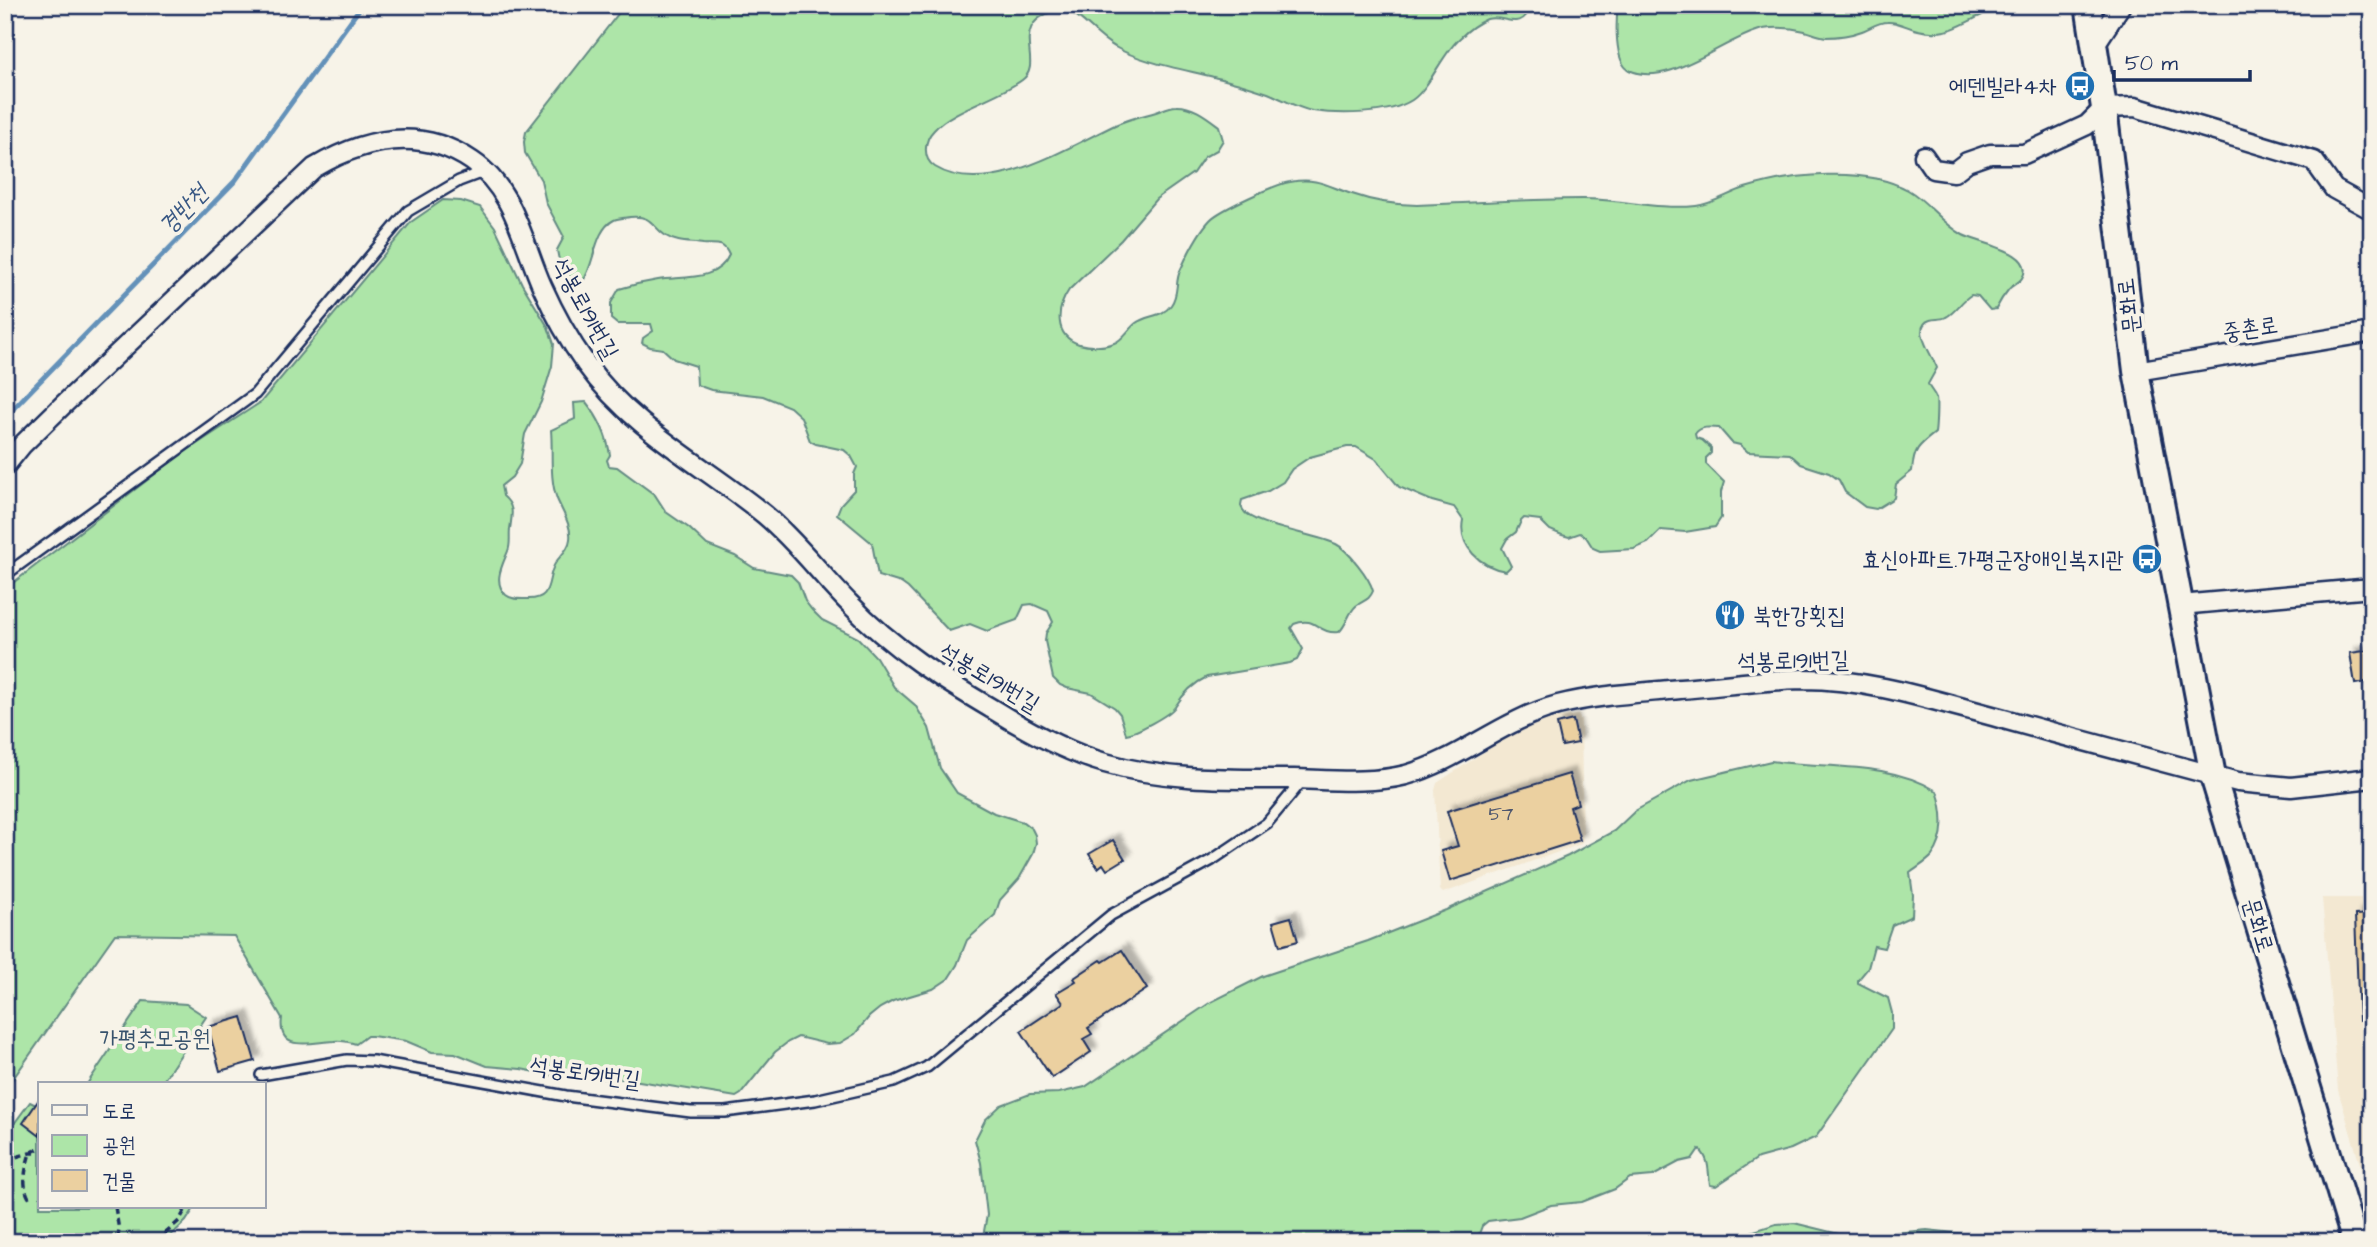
<svg xmlns="http://www.w3.org/2000/svg" width="2377" height="1247" font-family="'Architects Daughter','Poor Story',sans-serif">
	<defs>
		<filter id="shadow"><feDropShadow dx="6" dy="-6" stdDeviation="2" flood-color="#0004"/></filter>
	</defs>
	<rect width="100%" height="100%" fill="#f7f3e8"/>
	<filter id="ink" filterUnits="userSpaceOnUse"><feTurbulence type="fractalNoise" baseFrequency=".0143" numOctaves="2"/><feDisplacementMap in="SourceGraphic" scale="14" xChannelSelector="R" yChannelSelector="G"/><feConvolveMatrix kernelMatrix="1 2 1 2 8 2 1 2 1" color-interpolation-filters="sRGB"/></filter>
	<g filter="url(#ink)">
		<path fill="#f3e8d2" d="M 1578,715 L 1581,720 L 1583,840 L 1581,844 L 1443,893 L 1440,890 L 1435,790 L 1437,783 L 1519,729 L 1559,717 Z
			M 2322,898 L 2372,898 L 2372,1184 L 2366,1185 L 2338,1090 Z"/>
		<path fill="#ade5a8" stroke="#648a83" stroke-width="2" d="M 625,5 L 1532,5 C 1520,34 1506,14 1487,19 C 1478,23 1468,30 1461,37 C 1442,53 1430,88 1412,100 C 1389,115 1339,115 1312,111 C 1296,108 1283,99 1268,93 C 1256,89 1244,85 1232,82 C 1196,71 1146,65 1115,47 C 1095,36 1085,18 1064,8 C 1001,22 1047,62 1022,80 C 997,98 953,109 934,130 C 924,140 922,159 935,167 C 987,199 1068,147 1115,125 C 1128,119 1142,116 1156,112 C 1162,110 1170,106 1176,106 C 1192,105 1207,117 1219,126 L 1223,140 L 1217,150 L 1204,157 L 1193,173 L 1156,199 L 1121,240 L 1069,290 C 1056,309 1054,336 1079,344 C 1089,347 1105,347 1114,343 C 1123,340 1128,329 1136,323 C 1147,315 1163,317 1171,305 C 1179,294 1175,282 1180,271 C 1188,253 1197,234 1210,220 C 1219,210 1276,184 1290,182 C 1318,177 1327,186 1352,194 C 1372,201 1395,205 1417,205 C 1472,203 1527,199 1583,199 C 1620,199 1658,210 1696,206 C 1713,204 1729,193 1745,188 C 1790,174 1866,166 1908,190 C 1929,202 1941,223 1963,235 C 1978,243 2038,252 2022,278 C 2019,283 2012,285 2009,289 C 2004,295 1999,303 1996,309 L 1990,310 L 1978,296 L 1971,295 C 1961,301 1956,312 1946,317 C 1941,320 1935,318 1930,320 C 1910,327 1934,358 1937,368 L 1928,384 C 1930,390 1934,392 1936,398 C 1937,403 1936,427 1935,433 C 1918,446 1914,449 1912,471 L 1896,484 L 1894,498 L 1876,509 L 1865,507 L 1845,492 L 1839,480 L 1829,473 L 1801,464 L 1790,454 L 1748,452 L 1740,445 L 1732,443 L 1719,428 C 1710,427 1700,426 1695,434 L 1696,438 L 1702,440 L 1711,448 L 1711,453 L 1706,458 L 1706,464 L 1724,482 L 1721,492 L 1721,518 L 1715,527 L 1685,532 L 1661,530 L 1648,543 L 1634,549 L 1600,551 L 1593,548 L 1586,537 L 1580,533 L 1569,537 L 1562,535 L 1550,530 L 1540,520 L 1524,518 L 1521,521 L 1516,532 L 1507,539 L 1502,548 L 1511,566 L 1506,571 C 1480,567 1458,546 1463,520 L 1454,507 L 1432,501 L 1399,487 L 1376,459 L 1356,447 L 1347,447 L 1310,457 L 1292,469 L 1283,482 L 1268,491 L 1242,500 C 1241,505 1240,505 1243,510 C 1251,526 1317,534 1336,544 C 1348,550 1370,578 1373,591 C 1369,601 1363,600 1356,606 C 1348,613 1347,625 1339,632 C 1317,635 1317,615 1294,624 L 1291,628 L 1303,649 L 1297,660 L 1290,663 L 1207,677 C 1192,684 1183,694 1175,707 C 1169,715 1136,733 1126,734 L 1120,714 L 1115,708 L 1091,693 L 1067,688 L 1060,685 L 1053,678 L 1045,641 L 1046,633 L 1053,622 L 1048,611 L 1032,604 L 1024,605 L 1017,620 L 987,631 L 970,624 L 949,631 L 908,588 L 901,583 L 878,576 L 872,543 L 837,514 L 841,504 L 854,490 L 854,474 L 857,467 L 851,456 L 844,450 L 816,444 L 810,441 L 801,417 L 790,407 L 763,396 L 711,390 L 697,385 L 696,366 L 674,359 L 663,349 L 650,347 L 642,343 L 643,338 L 653,331 L 651,324 L 617,324 L 611,319 L 611,303 L 619,289 C 632,285 645,282 658,280 C 681,276 718,282 729,255 C 723,241 716,245 703,244 C 691,242 676,243 666,236 C 651,226 653,215 630,217 C 625,218 619,218 614,220 C 594,230 595,264 583,281 L 579,283 C 567,278 558,262 557,250 L 564,237 L 546,203 L 541,180 L 525,153 L 524,142 L 526,132 Z
			M 1618,5 L 1981,5 L 1982,15 C 1958,26 1946,37 1918,30 C 1908,28 1898,21 1887,22 C 1878,22 1870,28 1862,31 C 1851,35 1837,37 1826,37 C 1819,36 1812,33 1805,31 C 1792,28 1776,27 1763,29 C 1724,38 1669,89 1629,70 C 1614,62 1616,21 1618,5 Z
			M 443,200 L 461,201 L 480,207 L 495,227 L 522,284 L 548,327 L 554,344 L 552,366 L 541,402 L 525,434 L 520,464 L 512,477 L 501,486 L 503,496 C 515,506 512,515 510,529 C 509,536 511,544 508,551 C 503,564 492,582 506,595 C 512,600 520,599 527,599 C 555,600 545,578 556,562 C 561,555 569,549 570,539 C 572,526 562,511 557,499 C 549,478 553,452 551,430 L 575,419 L 574,403 L 586,402 C 599,418 607,435 610,455 L 607,460 L 609,466 L 617,467 L 655,495 L 666,512 L 689,528 L 707,545 L 735,556 L 754,568 L 791,575 L 798,582 L 805,601 L 812,610 L 822,620 L 858,638 L 876,657 L 894,687 L 915,705 L 929,728 L 940,768 L 957,793 L 994,813 L 1023,822 L 1032,829 L 1035,835 L 1036,843 L 1033,854 L 1019,879 L 1000,900 L 995,915 L 967,940 L 957,965 L 948,979 L 933,989 L 893,1001 L 880,1008 L 869,1017 L 855,1034 L 840,1043 L 827,1044 L 798,1037 L 788,1042 L 775,1052 L 741,1094 L 736,1097 L 627,1079 L 565,1078 L 521,1069 L 487,1066 L 455,1053 L 432,1052 L 406,1041 L 372,1036 L 367,1036 L 356,1044 C 349,1042 342,1040 334,1041 C 311,1042 277,1054 282,1018 L 234,936 L 115,934 L 5,1090 L 5,589 L 180,455 L 261,402 L 411,222 Z
			M 1771,761 C 1828,769 1887,761 1937,791 C 1944,811 1946,838 1932,856 C 1927,862 1916,868 1910,873 L 1913,895 L 1912,916 L 1892,925 L 1884,948 L 1874,946 L 1868,968 L 1858,980 L 1858,983 L 1888,998 L 1892,1013 L 1892,1029 L 1816,1137 L 1791,1149 L 1758,1158 L 1716,1186 L 1710,1185 C 1708,1171 1710,1159 1699,1149 L 1692,1159 L 1679,1162 L 1653,1176 L 1630,1178 L 1615,1189 L 1582,1202 L 1551,1205 L 1520,1217 L 1488,1221 L 1482,1226 L 1476,1242 L 982,1242 L 987,1215 L 981,1163 L 975,1140 L 985,1120 L 1001,1105 L 1030,1094 L 1059,1093 L 1085,1087 L 1211,1002 L 1263,976 L 1368,941 L 1446,910 L 1568,856 L 1614,831 L 1635,811 L 1691,780 Z
			M 143,1001 L 186,1004 L 206,1017 L 161,1084 L 87,1084 Z
			M 30,1102 L 40,1107 L 40,1207 L 195,1207 L 186,1221 L 164,1242 L 5,1242 L 5,1136 Z
			M 1794,1223 L 1851,1237 L 1927,1230 L 1984,1236 L 1995,1239 L 1996,1242 L 1731,1242 L 1735,1237 L 1776,1224 Z"/>
		<g fill="none" stroke-linecap="round" stroke-linejoin="round">
			<path stroke="#6491b9" stroke-width="5" d="M 5,417 L 235,181 L 362,5"/>
		</g>
		<path fill="#ebd0a0" stroke="#1b2f5e" stroke-width="2" filter="url(#shadow)" d="M 2372,650 L 2372,681 L 2355,684 L 2350,653 Z
			M 1573,720 L 1578,743 L 1562,746 L 1557,724 Z
			M 1569,774 L 1578,804 L 1570,807 L 1580,840 L 1450,881 L 1441,851 L 1458,846 L 1447,811 Z
			M 1113,840 L 1125,859 L 1107,870 L 1103,864 L 1098,868 L 1089,854 Z
			M 2372,914 L 2372,1020 L 2359,1021 L 2355,915 Z
			M 1291,917 L 1298,941 L 1280,946 L 1273,922 Z
			M 1122,950 L 1147,989 L 1088,1028 L 1092,1034 L 1083,1039 L 1091,1052 L 1052,1078 L 1021,1031 L 1063,1003 L 1056,993 L 1076,981 L 1074,978 L 1101,960 L 1103,962 Z
			M 242,1017 L 255,1061 L 220,1071 L 208,1027 Z
			M 40,1098 L 40,1136 L 23,1123 Z"/>
		<g fill="none" stroke-linecap="round" stroke-linejoin="round">
			<g stroke="#1b2f5e" stroke-width="14">
				<path id="service" d="M 5,575 L 255,394 L 408,211 L 459,181 L 483,172
					M 261,1075 L 347,1060 L 373,1061 L 566,1096 L 691,1112 L 725,1112 L 815,1100 L 894,1082 L 927,1067 L 1111,915 L 1212,860 L 1267,823 L 1302,781"/>
			</g>
			<g stroke="#1b2f5e" stroke-width="23">
				<path id="minor" d="M 2094,46 L 2121,5
					M 1924,156 L 1933,169 L 1954,172 L 1967,162 L 1990,154 L 2024,154 L 2087,125 L 2104,108 L 2135,107 L 2314,161 L 2334,189 L 2372,210
					M 2136,371 L 2372,332
					M 5,466 L 22,445 L 63,405 L 314,168 C 365,138 420,126 472,161 C 514,189 523,243 542,286 C 554,313 569,340 586,364 C 632,429 705,466 765,515 C 797,542 821,575 850,604 C 892,648 943,680 994,710 C 1028,731 1066,752 1105,763 C 1166,781 1232,779 1294,779 C 1331,780 1370,784 1406,775 C 1460,760 1502,720 1558,705 C 1596,695 1640,693 1680,689 C 1720,686 1762,680 1803,679 C 1871,679 1935,701 2000,718 C 2079,740 2158,761 2238,782 L 2291,787 L 2372,778
					M 2180,605 L 2372,588"/>
			</g>
			<g stroke="#1b2f5e" stroke-width="30">
				<path id="secondary" d="M 2088,5 L 2104,108 L 2136,371 L 2213,776 L 2355,1242"/>
			</g>
			<path stroke="#1b2f5e" stroke-width="3.5" stroke-dasharray="7 5" stroke-linecap="butt" d="M 5,1160 L 30,1153 L 40,1153
				M 29,1198 C 21,1184 26,1167 30,1153 L 40,1148
				M 115,1207 L 119,1230 L 117,1242
				M 5,1210 L 13,1212
				M 70,1239 L 73,1242
				M 156,1242 L 179,1221 L 187,1207"/>
			<use href="#service" stroke="#f7f3e8" stroke-width="9"/>
			<use href="#minor" stroke="#f7f3e8" stroke-width="18"/>
			<use href="#secondary" stroke="#f7f3e8" stroke-width="24"/>
		</g>
	</g>
	<defs>
		<g id="bus-disc" transform="scale(1.575)"><circle r="9.5" fill="#1f6fb2" stroke="#f7f3e8"/><path d="M-5-6H5V4H4V6H2V4H-2V6H-4V4H-5ZM-3.5-4V0h7V-4ZM-3.5 1.2v1.5H-2V1.2ZM2 1.2v1.5H3.5V1.2Z" fill="#fff"/></g>
		<g id="restaurant-disc" transform="scale(1.575)"><circle r="9.5" fill="#1f6fb2" stroke="#f7f3e8"/><path d="M-5-6h1v4h1v-4h1v4h1v-4h1v5L-1.5 .5V6h-2V.5L-5-1ZM5-6V6H3V1.5H1.5Q1.5-4 5-6Z" fill="#fff"/></g>
	</defs>
	<g fill-rule="evenodd">
		<use href="#bus-disc" x="2080" y="86"/>
		<use href="#bus-disc" x="2147" y="559"/>
		<use href="#restaurant-disc" x="1730" y="615"/>
	</g>
	<g text-anchor="middle" stroke-width="7" stroke-linejoin="round" paint-order="stroke">
		<g font-size="19" fill="#4f576e">
			<text x="1501" y="820">57</text>
		</g>
		<g font-size="23" fill="#1b2f5e" stroke="#f7f3e8" text-anchor="end">
			<text x="2057" y="94">에덴빌라4차</text>
			<text x="2124" y="567">효신아파트.가평군장애인복지관</text>
			<text x="1753" y="623" text-anchor="start">북한강횟집</text>
		</g>
		<g font-size="23" fill="#1b2f5e" stroke="#f7f3e8">
			<text transform="translate(2128 306) rotate(-97)" y="8">문화로</text>
			<text transform="translate(586 308) rotate(61)" y="8">석봉로191번길</text>
			<text transform="translate(2250 328) rotate(-9)" y="8">중촌로</text>
			<text transform="translate(1793 660) rotate(-1)" y="8">석봉로191번길</text>
			<text transform="translate(990 677) rotate(31)" y="8">석봉로191번길</text>
			<text transform="translate(2259 925) rotate(73)" y="8">문화로</text>
			<text transform="translate(585 1072) rotate(8)" y="8">석봉로191번길</text>
		</g>
		<g font-size="23" fill="#38536d" stroke="#f7f3e8">
			<text x="155" y="1046">가평추모공원</text>
		</g>
		<g font-size="24" font-style="italic" fill="#395884" stroke="#f7f3e8">
			<text transform="translate(183 209) rotate(-46)" y="8">경반천</text>
		</g>
	</g>
	<rect width="2377" height="1247" fill="none" stroke="#f7f3e8" stroke-width="28"/>
	<rect x="14" y="14" width="2349" height="1219" fill="none" stroke="#1b2f5e" stroke-width="2.5" filter="url(#ink)"/>
	<rect x="38" y="1082" width="228" height="126" fill="#f7f3e8" stroke="#9fa5b1" stroke-width="2"/>
	<rect x="52" y="1105" width="35" height="10" fill="#f7f3e8" stroke="#9fa5b1" stroke-width="2"/>
	<text x="102" y="1118" font-size="21" fill="#1b2f5e">도로</text>
	<rect x="52" y="1135" width="35" height="21" fill="#ade5a8" stroke="#9fa5b1" stroke-width="2"/>
	<text x="102" y="1152" font-size="21" fill="#1b2f5e">공원</text>
	<rect x="52" y="1170" width="35" height="21" fill="#ebd0a0" stroke="#9fa5b1" stroke-width="2"/>
	<text x="102" y="1188" font-size="21" fill="#1b2f5e">건물</text>
	<path d="M2114 70v10h136v-10" fill="none" stroke="#1b2f5e" stroke-width="3.5"/>
	<text x="2125" y="70" font-size="21" fill="#1b2f5e" stroke="#f7f3e8" stroke-width="5" paint-order="stroke">50 m</text>
</svg>
